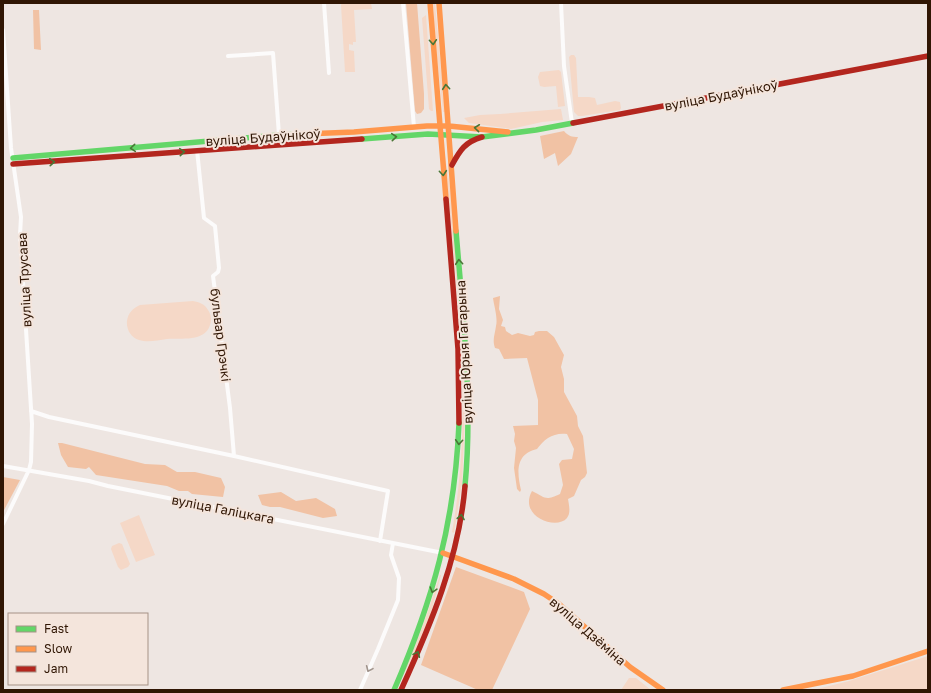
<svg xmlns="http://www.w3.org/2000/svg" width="931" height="693" font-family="'Golos Text',sans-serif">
	<rect width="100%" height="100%" fill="#eee6e2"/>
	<path fill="#f5d8c7" d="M 342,3 L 371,3 L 372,9 L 354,10 L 356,42 L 353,42 L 353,45 L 349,44 L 349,50 L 354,51 L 355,72 L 345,72 L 341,5 Z
		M 433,3 L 435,3 L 445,112 L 443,112 L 435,40 Z
		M 426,15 L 433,111 L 431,111 L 429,109 L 422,18 Z
		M 571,55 L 574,55 L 576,58 L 578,97 L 589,97 L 595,98 L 597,105 L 615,101 L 620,102 L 621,108 L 620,110 L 582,116 L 578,116 L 574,112 L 569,57 Z
		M 559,70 L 561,72 L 565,106 L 558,107 L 556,86 L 544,87 L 540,86 L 538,77 L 540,72 Z
		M 561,109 L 563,120 L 542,122 L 511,129 L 469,123 L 464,118 L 480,115 L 500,114 Z
		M 444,150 L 451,194 L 462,348 L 465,415 L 462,484 L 454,533 L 452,532 C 475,406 455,277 444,150 Z
		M 193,301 C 199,302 205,304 208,310 C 211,314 212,320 210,325 C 205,342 181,338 167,339 C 158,340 148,343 139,340 C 131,338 126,329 127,321 C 128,313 133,308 140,305 Z
		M 139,515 L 155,555 L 136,562 L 120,523 Z
		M 119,543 L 122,544 L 130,564 L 128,567 L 121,570 L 118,567 L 111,549 L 112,546 Z
		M 440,575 L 441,575 L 429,620 L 420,642 L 396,690 C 414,651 427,616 440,575 Z
		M 928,656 L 928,690 L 813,690 L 849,681 Z
		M 629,678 L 636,678 L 651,690 L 621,690 Z"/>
	<path fill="#f1c2a4" d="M 406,3 L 417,3 L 424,94 L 424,109 L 421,113 L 417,114 L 415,111 Z
		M 33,10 L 39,10 L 41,50 L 34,49 Z
		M 564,131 C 568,136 572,137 578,137 L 571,154 L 558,166 L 555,153 L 544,159 L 540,136 Z
		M 500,296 L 499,309 L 503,320 L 501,326 L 505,327 L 506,331 L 512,335 L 518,333 L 530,336 L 534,335 L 535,332 L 539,331 L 547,331 L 554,337 L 564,355 L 561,367 L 564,379 L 564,392 L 577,416 L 578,426 L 583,436 L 587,473 L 585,477 L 581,480 L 574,496 L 568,499 C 569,505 571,513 567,518 C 556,531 518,516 532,491 C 546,498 545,501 560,494 L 563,485 L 559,464 L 562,460 L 572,459 L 574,449 L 567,434 C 554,432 544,439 537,449 C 515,454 517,473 521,490 L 520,492 L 517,489 L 514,468 L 516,448 L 514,441 L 515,434 L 513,426 L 538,425 L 538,400 L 527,358 L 504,359 L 499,349 L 495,348 C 492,340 495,334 496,326 C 498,318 494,306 493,298 Z
		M 58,443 L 62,443 L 145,464 L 165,465 L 177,472 L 195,472 L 221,478 L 225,487 L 223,497 L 192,494 L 188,491 L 179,491 L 167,486 L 96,475 L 89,467 L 86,469 L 68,467 L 61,455 Z
		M 3,477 L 20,480 L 3,512 Z
		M 281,492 L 296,501 L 316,498 L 335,509 L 337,516 L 323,518 L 280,507 L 270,507 L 262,505 L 258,495 Z
		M 456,567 L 524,592 L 530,609 L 492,690 L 478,690 L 421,665 Z"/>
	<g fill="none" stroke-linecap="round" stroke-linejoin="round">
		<path stroke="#fcfbfb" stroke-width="4" d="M 324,3 L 329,73
			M 403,3 L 414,127
			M 561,3 L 564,66 L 572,123
			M 3,30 L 11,148 L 21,217 L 20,235 L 32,424 L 31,462 L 29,470 L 3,524
			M 228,56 L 273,53 L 279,135
			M 197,150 L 204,218 L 215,226 L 219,268 L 218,272 L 213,276 L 230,408 L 234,456
			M 31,411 L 49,417 L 234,456 L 388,491 L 380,541
			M 3,466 L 89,481 L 108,486 L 443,553
			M 360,690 L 378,649 L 398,600 L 399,578 L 391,555 L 393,543"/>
		<path stroke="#63d668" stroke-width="5.5" d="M 362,139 L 428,134 L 482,137 L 536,130 L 573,123
			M 13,158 L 279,135 L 304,134
			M 456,231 C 463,316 473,401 465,486
			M 394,690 C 433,600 455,522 459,423"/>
		<path stroke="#ff974d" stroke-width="5.5" d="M 430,3 L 446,199
			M 439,3 L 456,231
			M 304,134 L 354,132 L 427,126 L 449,126 L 508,132
			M 443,553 L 514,579 L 544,594 L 559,604 L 630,667 L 663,690
			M 783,690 L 853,676 L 928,651"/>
		<path stroke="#b3261e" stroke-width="5.5" d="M 573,123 L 928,56
			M 13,164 L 362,139
			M 452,165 C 460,150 465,142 482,137
			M 446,199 L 458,349 L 459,423
			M 401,690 C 431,624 459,558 465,486"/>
	</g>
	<defs><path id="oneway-chevron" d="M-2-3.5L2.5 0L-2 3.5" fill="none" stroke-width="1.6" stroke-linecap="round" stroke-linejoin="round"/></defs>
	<g stroke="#4a7636">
		<use href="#oneway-chevron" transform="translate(433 42) rotate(86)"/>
		<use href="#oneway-chevron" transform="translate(446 87) rotate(-95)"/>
		<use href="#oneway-chevron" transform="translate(477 128) rotate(-174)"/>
		<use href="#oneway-chevron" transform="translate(394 137) rotate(-5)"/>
		<use href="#oneway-chevron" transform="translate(133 148) rotate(175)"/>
		<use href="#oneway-chevron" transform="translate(182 152) rotate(-5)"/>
		<use href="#oneway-chevron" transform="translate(52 162) rotate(-4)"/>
		<use href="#oneway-chevron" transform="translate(443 173) rotate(85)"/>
		<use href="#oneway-chevron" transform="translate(459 262) rotate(-95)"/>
		<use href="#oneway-chevron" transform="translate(459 442) rotate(94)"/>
		<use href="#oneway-chevron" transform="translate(461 517) rotate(-80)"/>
		<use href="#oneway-chevron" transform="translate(433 590) rotate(107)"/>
		<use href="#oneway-chevron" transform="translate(417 654) rotate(-66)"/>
	</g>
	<use stroke="#a0948c" href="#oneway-chevron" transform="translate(369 669) rotate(114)"/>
	<g text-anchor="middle" stroke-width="4" stroke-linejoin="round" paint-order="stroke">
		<g font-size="13" fill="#301604" stroke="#f4e5dc">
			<text transform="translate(721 95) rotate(-11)" y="5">вуліца Будаўнікоў</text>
			<text transform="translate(263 137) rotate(-4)" y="5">вуліца Будаўнікоў</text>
			<text transform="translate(24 280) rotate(-93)" y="5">вуліца Трусава</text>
			<text transform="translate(221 335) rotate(83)" y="5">бульвар Грэчкі</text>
			<text transform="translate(464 352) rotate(-93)" y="5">вуліца Юрыя Гагарына</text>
			<text transform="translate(223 509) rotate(11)" y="5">вуліца Галіцкага</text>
			<text transform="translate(588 631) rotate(41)" y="5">вуліца Дзёміна</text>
		</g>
	</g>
	<rect width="931" height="693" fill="none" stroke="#301604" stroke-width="8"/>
	<rect x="8" y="613" width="140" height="72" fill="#f4e5dc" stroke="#a69286"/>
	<rect x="16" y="626" width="20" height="6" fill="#63d668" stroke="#a69286"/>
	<text x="44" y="633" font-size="12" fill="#301604">Fast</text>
	<rect x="16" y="646" width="20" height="6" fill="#ff974d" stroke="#a69286"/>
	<text x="44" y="653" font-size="12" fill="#301604">Slow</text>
	<rect x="16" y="666" width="20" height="6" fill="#b3261e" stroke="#a69286"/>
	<text x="44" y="673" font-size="12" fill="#301604">Jam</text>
</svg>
